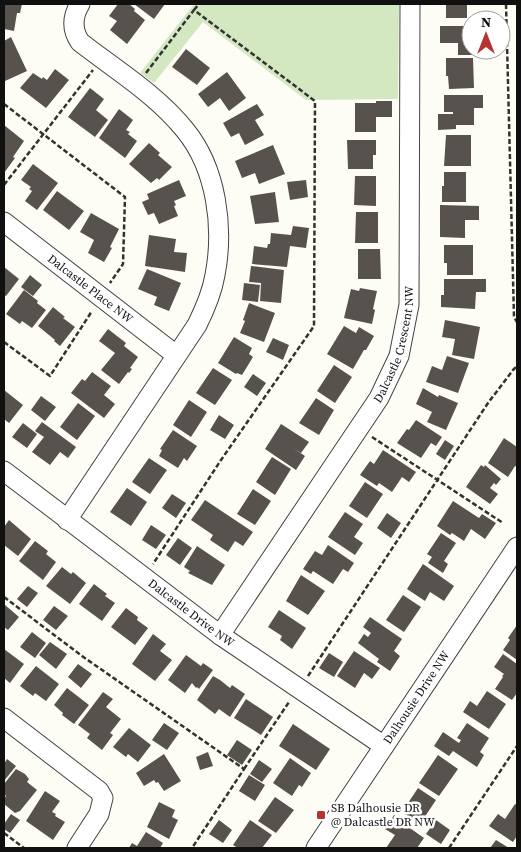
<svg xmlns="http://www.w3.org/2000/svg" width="521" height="852" font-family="'Source Serif 4',serif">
	<rect width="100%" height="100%" fill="#fefdf5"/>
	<path fill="#d3e7c0" d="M 194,4 L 399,4 L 398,99 L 306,100 L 203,22 L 154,83 L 140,73 Z"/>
	<path fill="#58524e" d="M 4,4 L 22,4 L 20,13 L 17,13 L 14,31 L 4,29 Z
		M 118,4 L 129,4 L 135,9 L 134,11 L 145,20 L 127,44 L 110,30 L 117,21 L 109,16 Z
		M 134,4 L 165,4 L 154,19 Z
		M 446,4 L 467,4 L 467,18 L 446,18 Z
		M 440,26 L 471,26 L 471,50 L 479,50 L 479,55 L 458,55 L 458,43 L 440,43 Z
		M 11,37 L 27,71 L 5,81 L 4,41 Z
		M 186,49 L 210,68 L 197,85 L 172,67 Z
		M 446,58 L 473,58 L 474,88 L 449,89 L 448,76 L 446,76 Z
		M 55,69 L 69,80 L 46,108 L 20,88 L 33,73 L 42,79 L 43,77 L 47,80 Z
		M 227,72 L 246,98 L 229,111 L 220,98 L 208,107 L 198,94 Z
		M 90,88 L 104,99 L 96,110 L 108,120 L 95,137 L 68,117 Z
		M 444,95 L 483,95 L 483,108 L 474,108 L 474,125 L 456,125 L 456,129 L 438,130 L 438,114 L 453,114 L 453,112 L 444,112 Z
		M 376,101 L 392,101 L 392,117 L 376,117 L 376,132 L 355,132 L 355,103 L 376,103 Z
		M 257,104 L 264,115 L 255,120 L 264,135 L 245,145 L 239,133 L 231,137 L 223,123 Z
		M 119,109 L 133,120 L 126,130 L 130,132 L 128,134 L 137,141 L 125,158 L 99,138 Z
		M 4,125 L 24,141 L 13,157 L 15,158 L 4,173 Z
		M 446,135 L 471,135 L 471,166 L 444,166 Z
		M 347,140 L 376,140 L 376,155 L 373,155 L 373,169 L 348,169 Z
		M 149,143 L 160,153 L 158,155 L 172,167 L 159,180 L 157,178 L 151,183 L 129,164 Z
		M 273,145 L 285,174 L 259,184 L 255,173 L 242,178 L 235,161 Z
		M 33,164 L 58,183 L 37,210 L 25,201 L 32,191 L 29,189 L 31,187 L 21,180 Z
		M 444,172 L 466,172 L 466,202 L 442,202 L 442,186 L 444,186 Z
		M 355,176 L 376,176 L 376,206 L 354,205 Z
		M 179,180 L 186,196 L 174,201 L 176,205 L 174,206 L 178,216 L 159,224 L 154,213 L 148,215 L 142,202 L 149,199 L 147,194 Z
		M 306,180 L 308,197 L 290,200 L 287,182 Z
		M 57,191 L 84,211 L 69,230 L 43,210 Z
		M 275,192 L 279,222 L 255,224 L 250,196 Z
		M 440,205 L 479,206 L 479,220 L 465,220 L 465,238 L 440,237 Z
		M 356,212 L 378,212 L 378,243 L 355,243 Z
		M 91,213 L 119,229 L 110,247 L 112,248 L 104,262 L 88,253 L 94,240 L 80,232 Z
		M 293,226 L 309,228 L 306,248 L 290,246 L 287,267 L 252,264 L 254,246 L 267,248 L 268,244 L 270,244 L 271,233 L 291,235 Z
		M 149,235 L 176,239 L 174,252 L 187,253 L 185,272 L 145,266 Z
		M 444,245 L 473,245 L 473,275 L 447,275 L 447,263 L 444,263 Z
		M 358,249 L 380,249 L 381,279 L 358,279 Z
		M 251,266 L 284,270 L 281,303 L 260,301 L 261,283 L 249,282 Z
		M 4,267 L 19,279 L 6,296 L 4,295 Z
		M 147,269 L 181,283 L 169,311 L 154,305 L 157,297 L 138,289 Z
		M 30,275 L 42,285 L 33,296 L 21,287 Z
		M 444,279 L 486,279 L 486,292 L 476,292 L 475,309 L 441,307 L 441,295 L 444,295 Z
		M 244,283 L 260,285 L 258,302 L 242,300 Z
		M 360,288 L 377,291 L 373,309 L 375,310 L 372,324 L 344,318 L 351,289 L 359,291 Z
		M 24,290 L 38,301 L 37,303 L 46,310 L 32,328 L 22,321 L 20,324 L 6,314 Z
		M 249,303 L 275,313 L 264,342 L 240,333 L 245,321 L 243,320 Z
		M 53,307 L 65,317 L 63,318 L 75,327 L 60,346 L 54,341 L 55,340 L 38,326 Z
		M 445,320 L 480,327 L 474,359 L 452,355 L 455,339 L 442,337 Z
		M 344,326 L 356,333 L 359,327 L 374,336 L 366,350 L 363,350 L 364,350 L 353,369 L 327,354 Z
		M 108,329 L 126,343 L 124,346 L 138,357 L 130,368 L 132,369 L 129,373 L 128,372 L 119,384 L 101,370 L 115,353 L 99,341 Z
		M 234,337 L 252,348 L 249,354 L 253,357 L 242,375 L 237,373 L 236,374 L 218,363 Z
		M 273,338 L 289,345 L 283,360 L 266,352 Z
		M 447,356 L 469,363 L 458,393 L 426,382 L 432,366 L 442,370 Z
		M 334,365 L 352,377 L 335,403 L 317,391 Z
		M 213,368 L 232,380 L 215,405 L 196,393 Z
		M 92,372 L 111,386 L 104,395 L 115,404 L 104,418 L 71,393 L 82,379 L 85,381 Z
		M 253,374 L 266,383 L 257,396 L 244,387 Z
		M 423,388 L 438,397 L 439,395 L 458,403 L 446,430 L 427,422 L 432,412 L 416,404 Z
		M 4,390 L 23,405 L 9,423 L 4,419 Z
		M 41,396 L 56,407 L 45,421 L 31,410 Z
		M 316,398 L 334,410 L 319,435 L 299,423 Z
		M 189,400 L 207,412 L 191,437 L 173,425 Z
		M 78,403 L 95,416 L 77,440 L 60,427 Z
		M 219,415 L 234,425 L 225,439 L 210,430 Z
		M 416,420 L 442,437 L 436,446 L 431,443 L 421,458 L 397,443 L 407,429 L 409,430 Z
		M 42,422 L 76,447 L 68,458 L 60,452 L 50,465 L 32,452 L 44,437 L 35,431 Z
		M 23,423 L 37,434 L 27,448 L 12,437 Z
		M 281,424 L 309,442 L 301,453 L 293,448 L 305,456 L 296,470 L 265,449 Z
		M 173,430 L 197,446 L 187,461 L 184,458 L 178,468 L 159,456 L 162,450 L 160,449 Z
		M 504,438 L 517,447 L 517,467 L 515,466 L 508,477 L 488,463 Z
		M 445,440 L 454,446 L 445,460 L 436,454 Z
		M 383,450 L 416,472 L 409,482 L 402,477 L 392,492 L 379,483 L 377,486 L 360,475 L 370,461 L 374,464 Z
		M 272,457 L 291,469 L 275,495 L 256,482 Z
		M 149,458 L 167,470 L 150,494 L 132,482 Z
		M 481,465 L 484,467 L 485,465 L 501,479 L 496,485 L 494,483 L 490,488 L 498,494 L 490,504 L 466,487 Z
		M 365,482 L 383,494 L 367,518 L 349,506 Z
		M 127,488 L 147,502 L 131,526 L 110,512 Z
		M 253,489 L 271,501 L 255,525 L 237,514 Z
		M 172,494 L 186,503 L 176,518 L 162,508 Z
		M 205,500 L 253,532 L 243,546 L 235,541 L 228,552 L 210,540 L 213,535 L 191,520 Z
		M 453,501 L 479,518 L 482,514 L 496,523 L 485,539 L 471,529 L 464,541 L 452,533 L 450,535 L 437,526 Z
		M 345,512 L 363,524 L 354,537 L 363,543 L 355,555 L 328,537 Z
		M 387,513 L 401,523 L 391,538 L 377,528 Z
		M 9,520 L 31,539 L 18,556 L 4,545 L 4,527 Z
		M 151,525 L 166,535 L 156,549 L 142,540 Z
		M 441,533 L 456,543 L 444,561 L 448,564 L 443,573 L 428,563 L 432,557 L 427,554 Z
		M 178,538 L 192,548 L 180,565 L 166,555 Z
		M 35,541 L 48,551 L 46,554 L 56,562 L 43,580 L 19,561 Z
		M 328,545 L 354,563 L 348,572 L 343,569 L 333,584 L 313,571 L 311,574 L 303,569 L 315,551 L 322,555 Z
		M 197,546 L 225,565 L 212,585 L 188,573 L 190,571 L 184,567 Z
		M 423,564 L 454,586 L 444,601 L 430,592 L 425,601 L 407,589 Z
		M 62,567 L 71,574 L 73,572 L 86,583 L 70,604 L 46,586 Z
		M 301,575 L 325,591 L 308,615 L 286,601 Z
		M 94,584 L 107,594 L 105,596 L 115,603 L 102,621 L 79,604 Z
		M 28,586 L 38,593 L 27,607 L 17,599 Z
		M 403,595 L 421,607 L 404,632 L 386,620 Z
		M 5,605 L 19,617 L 8,630 L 4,627 L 4,607 Z
		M 54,606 L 68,616 L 56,630 L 43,620 Z
		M 126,608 L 138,617 L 137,620 L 148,628 L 135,645 L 111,627 Z
		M 279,610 L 306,628 L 292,649 L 280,640 L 282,636 L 268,627 Z
		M 370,617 L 402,639 L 394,651 L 400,656 L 390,671 L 377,662 L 379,659 L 358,643 L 364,634 L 368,637 L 371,633 L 363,627 Z
		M 517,625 L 517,660 L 503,650 L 510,640 L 508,638 Z
		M 32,632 L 46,643 L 35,658 L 20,647 Z
		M 153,634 L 166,644 L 160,651 L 172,660 L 155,681 L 132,664 Z
		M 50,642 L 67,654 L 56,669 L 39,655 Z
		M 4,649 L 24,664 L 10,683 L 4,678 Z
		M 354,651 L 380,668 L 372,679 L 364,673 L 355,688 L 337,676 Z
		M 329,653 L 343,662 L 334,677 L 319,668 Z
		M 503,654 L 517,664 L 517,693 L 512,700 L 495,689 L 503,677 L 502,676 L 504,674 L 494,667 Z
		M 186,655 L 201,666 L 203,663 L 213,670 L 199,689 L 197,687 L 196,688 L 192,683 L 185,693 L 168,680 Z
		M 78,664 L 92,674 L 81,688 L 68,677 Z
		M 36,666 L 59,684 L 46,701 L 35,693 L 33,696 L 20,686 Z
		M 213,676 L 220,680 L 230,688 L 232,685 L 245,694 L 230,717 L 219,709 L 215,714 L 197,700 Z
		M 67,688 L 89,705 L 74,724 L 62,715 L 63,713 L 54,705 Z
		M 487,691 L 506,704 L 489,729 L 463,712 L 470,701 L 477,706 Z
		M 103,692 L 113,699 L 106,707 L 121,719 L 110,733 L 113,735 L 102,750 L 87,738 L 90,734 L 78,725 Z
		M 246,699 L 273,717 L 261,735 L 234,718 Z
		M 164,723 L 179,733 L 167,750 L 152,740 Z
		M 467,723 L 489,738 L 480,752 L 484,755 L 477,767 L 453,751 L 449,756 L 434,746 L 443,732 L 459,743 L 461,740 L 457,738 Z
		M 293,724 L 330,749 L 316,770 L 279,746 Z
		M 129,728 L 151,745 L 138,762 L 128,754 L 126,757 L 113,747 Z
		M 237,740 L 252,750 L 242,765 L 227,755 Z
		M 208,752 L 213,766 L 200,770 L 196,757 Z
		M 164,754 L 181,781 L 164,791 L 158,782 L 156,783 L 154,780 L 144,786 L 136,773 Z
		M 438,755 L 458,769 L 439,796 L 419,783 Z
		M 290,758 L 311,773 L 302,787 L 299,785 L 292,796 L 273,783 Z
		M 7,759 L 16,766 L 4,781 L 4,764 Z
		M 259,760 L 272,769 L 262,782 L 250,774 Z
		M 16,769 L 25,774 L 29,779 L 27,782 L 37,790 L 20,811 L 15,813 L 4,804 L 4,799 L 6,796 L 4,794 L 4,784 Z
		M 249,775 L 265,785 L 255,801 L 239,791 Z
		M 418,788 L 436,800 L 420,824 L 402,812 Z
		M 45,791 L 60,801 L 52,812 L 56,814 L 55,816 L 65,822 L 53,840 L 26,821 Z
		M 275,797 L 294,810 L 276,833 L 258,821 Z
		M 159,802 L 175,810 L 172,817 L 178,820 L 169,839 L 147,827 Z
		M 515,804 L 517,805 L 517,836 L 513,842 L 489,826 L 498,814 L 505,819 Z
		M 11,814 L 20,820 L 10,833 L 4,829 L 4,824 Z
		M 394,815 L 408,824 L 407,826 L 424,838 L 417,848 L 386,848 L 395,835 L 385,829 Z
		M 219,820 L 232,830 L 223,843 L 209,834 Z
		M 250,820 L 272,835 L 262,848 L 238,848 L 233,845 Z
		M 436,820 L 450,830 L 441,844 L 426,834 Z
		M 146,832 L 163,843 L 160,848 L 129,848 L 132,843 L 137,846 Z
		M 496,840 L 509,848 L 490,848 Z"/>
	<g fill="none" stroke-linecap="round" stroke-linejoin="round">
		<g stroke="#434343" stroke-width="21">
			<g id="minor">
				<path id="s1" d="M 4,222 L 176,355"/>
				<path id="s2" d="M 4,471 L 220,635 L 384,746"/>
				<path d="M 67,520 L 197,325 C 205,309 212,293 215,275 C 224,228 217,169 185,130 C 157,95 116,70 80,42 C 72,30 72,17 80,4"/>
				<path id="s3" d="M 220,635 L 379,398 L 399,356 L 409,305 L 410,4"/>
				<path d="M 4,718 L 99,791 L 103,798 L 99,814 L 77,848"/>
				<path id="s4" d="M 316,848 L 517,547"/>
			</g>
		</g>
		<path stroke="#323232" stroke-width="2.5" stroke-dasharray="5 2.5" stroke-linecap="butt" d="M 506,4 L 514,317 L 517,322
			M 194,10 L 199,4
			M 146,73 L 194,10 L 315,101 L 314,326 L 221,460 L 153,564
			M 4,104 L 125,197 L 123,264 L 110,283
			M 4,185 L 93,70
			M 4,342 L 50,376 L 92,311
			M 372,437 L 503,523
			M 4,597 L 82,656 L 244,769 L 192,848
			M 308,676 L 488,403 L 513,370 L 517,366
			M 244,769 L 289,702
			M 4,833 L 24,848
			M 449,848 L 517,746"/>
		<use href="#minor" stroke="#fff" stroke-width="19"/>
	</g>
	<rect fill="#b63334" stroke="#fff" stroke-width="2" x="316" y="810" width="10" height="10" rx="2.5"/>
	<g text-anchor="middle" stroke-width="5" stroke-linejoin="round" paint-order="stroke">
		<g font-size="12" fill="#101010" stroke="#fff">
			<text dy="4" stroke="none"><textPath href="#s1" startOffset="109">Dalcastle Place NW</textPath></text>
			<text dy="4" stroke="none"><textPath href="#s3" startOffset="342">Dalcastle Crescent NW</textPath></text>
			<text dy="4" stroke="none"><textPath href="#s2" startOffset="235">Dalcastle Drive NW</textPath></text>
			<text dy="4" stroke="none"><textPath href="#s4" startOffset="181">Dalhousie Drive NW</textPath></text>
		</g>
		<g font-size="12" fill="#101010" stroke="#fff" text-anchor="start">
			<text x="331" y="812">SB Dalhousie DR<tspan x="331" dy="14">@ Dalcastle DR NW</tspan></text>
		</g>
	</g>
	<rect width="521" height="852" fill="none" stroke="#101010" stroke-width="10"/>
	<g transform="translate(486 35)"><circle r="24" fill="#ffffff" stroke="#9f9f9f"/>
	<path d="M0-4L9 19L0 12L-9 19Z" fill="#b63334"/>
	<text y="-8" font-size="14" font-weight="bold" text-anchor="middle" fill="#101010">N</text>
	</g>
</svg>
